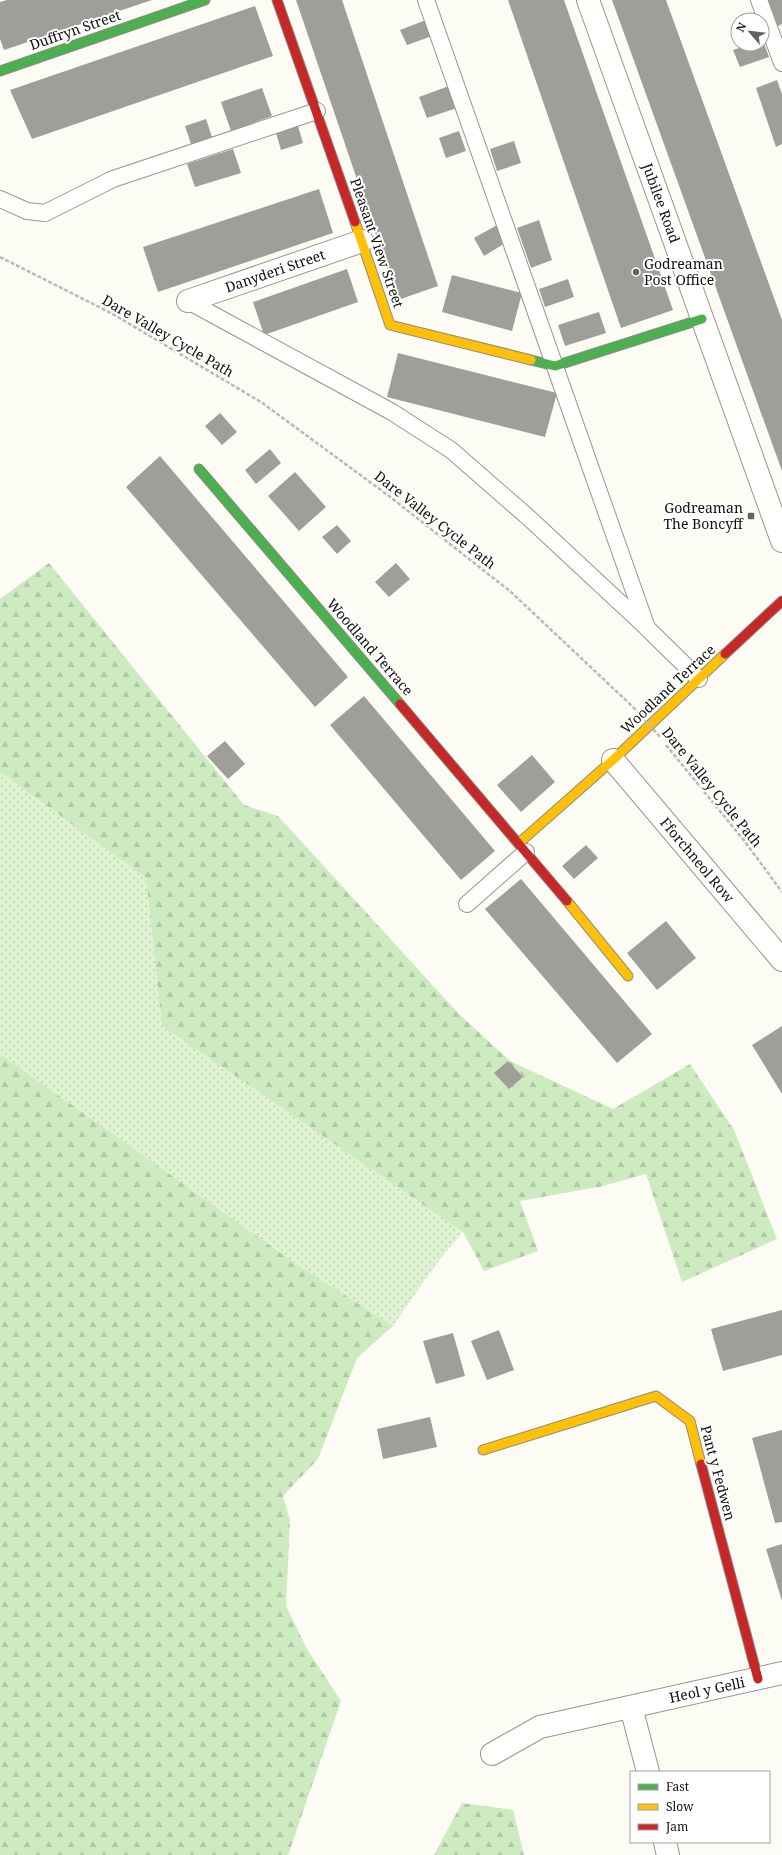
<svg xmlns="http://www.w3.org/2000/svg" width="782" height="1855" font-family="'Noto Serif',serif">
	<defs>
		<pattern id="grass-dots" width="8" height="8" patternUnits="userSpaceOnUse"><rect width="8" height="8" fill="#dff3d3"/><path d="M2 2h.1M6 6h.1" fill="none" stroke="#becfb4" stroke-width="1.8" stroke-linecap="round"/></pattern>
		<pattern id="forest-firs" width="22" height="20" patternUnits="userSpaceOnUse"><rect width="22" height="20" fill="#cdeac1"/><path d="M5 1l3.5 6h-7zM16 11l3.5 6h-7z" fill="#afc8a5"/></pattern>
	</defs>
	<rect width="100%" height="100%" fill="#fcfcf4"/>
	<path fill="url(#grass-dots)" d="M 0,772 L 146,878 L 162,1026 L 463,1232 L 437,1263 L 393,1326 L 295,1263 L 0,1054 Z"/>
	<path fill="url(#forest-firs)" d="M 49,563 L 244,805 L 278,816 L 458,1013 L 510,1061 L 613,1109 L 690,1064 L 734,1130 L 777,1239 L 682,1282 L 646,1174 L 603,1186 L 520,1201 L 538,1251 L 484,1271 L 463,1232 L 162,1026 L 146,878 L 0,772 L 0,599 Z
		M 0,1054 L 295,1263 L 393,1326 L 357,1358 L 318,1459 L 283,1496 L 290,1520 L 286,1606 L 307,1649 L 341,1701 L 288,1855 L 0,1855 Z
		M 462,1803 L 513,1810 L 524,1855 L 434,1855 Z"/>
	<path fill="#a09e99" d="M 7,0 L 152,0 L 4,50 L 0,39 L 0,2 Z
		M 296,0 L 342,0 L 438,286 L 398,300 Z
		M 508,0 L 564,0 L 673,310 L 621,328 Z
		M 612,0 L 666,0 L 782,320 L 782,471 Z
		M 768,0 L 782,0 L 782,24 L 778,26 Z
		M 255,6 L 273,56 L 32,139 L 10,90 Z
		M 426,20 L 432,36 L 407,45 L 400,30 Z
		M 762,38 L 769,57 L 740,67 L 733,50 L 751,44 L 762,44 Z
		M 777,80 L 782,94 L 782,144 L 776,147 L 756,88 Z
		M 449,86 L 457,108 L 427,118 L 419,97 Z
		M 262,88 L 272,116 L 231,131 L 221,102 Z
		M 206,119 L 212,137 L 191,144 L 185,126 Z
		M 298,126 L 303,143 L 281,150 L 276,133 Z
		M 459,131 L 466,151 L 446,158 L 439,138 Z
		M 514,141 L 521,163 L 497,171 L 490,149 Z
		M 233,149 L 241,173 L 195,187 L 187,164 Z
		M 319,189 L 333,233 L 158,292 L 143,247 Z
		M 539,220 L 552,260 L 531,268 L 517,228 Z
		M 497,225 L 507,242 L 484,256 L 474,238 Z
		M 347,269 L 358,302 L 264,335 L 253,302 Z
		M 452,275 L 522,293 L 512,331 L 442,312 Z
		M 568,279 L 574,297 L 545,307 L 539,289 Z
		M 599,312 L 606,333 L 565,346 L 558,325 Z
		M 398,353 L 557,393 L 545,437 L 387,397 Z
		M 220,413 L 237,432 L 222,445 L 205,426 Z
		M 270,449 L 281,463 L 256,484 L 245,470 Z
		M 160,456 L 348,677 L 315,707 L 126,487 Z
		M 295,472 L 326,507 L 299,531 L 268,496 Z
		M 337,525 L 351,541 L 337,554 L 322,537 Z
		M 396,563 L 410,579 L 389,597 L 375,582 Z
		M 364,696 L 495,851 L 461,880 L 330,725 Z
		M 225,741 L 245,764 L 228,779 L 207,756 Z
		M 532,755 L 555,782 L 521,812 L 497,785 Z
		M 586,845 L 598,858 L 574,879 L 562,866 Z
		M 521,879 L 652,1034 L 617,1063 L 485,909 Z
		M 666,921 L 696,958 L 657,990 L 627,953 Z
		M 782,1026 L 782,1094 L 752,1045 Z
		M 508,1061 L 523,1077 L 509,1089 L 494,1073 Z
		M 782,1310 L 782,1355 L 723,1371 L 711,1329 Z
		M 499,1330 L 514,1370 L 487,1380 L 471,1341 Z
		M 453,1333 L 465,1376 L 436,1384 L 423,1341 Z
		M 430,1417 L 437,1447 L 383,1459 L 377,1429 Z
		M 782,1430 L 782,1522 L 775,1523 L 752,1438 Z
		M 782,1544 L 782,1601 L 766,1549 Z"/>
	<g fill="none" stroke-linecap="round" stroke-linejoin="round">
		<g stroke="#969692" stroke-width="18">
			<path id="lane" d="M 426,0 L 647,628 L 699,679
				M 759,0 L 782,63
				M 0,199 L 27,211 L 45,213 L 113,179 L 317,111
				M 188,301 L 392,412 L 451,450 L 529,518 L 645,626
				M 467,904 L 526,852"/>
		</g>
		<g stroke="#969692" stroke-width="24">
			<path id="street" d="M 588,0 L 782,541
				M 188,301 L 362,241
				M 613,760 L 782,960
				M 631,1707 L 648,1772
				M 492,1754 L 540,1727 L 782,1673
				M 665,1842 L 668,1855"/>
		</g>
		<g stroke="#8c8c89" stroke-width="11">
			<path id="fast" d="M 0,71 L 205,0
				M 531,360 L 555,366 L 702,319
				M 199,469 L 400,704"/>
		</g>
		<g stroke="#8c8c89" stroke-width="11">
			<path id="slow" d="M 355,222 L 390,325 L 531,360
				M 519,843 L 613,760 L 725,654
				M 567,901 L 628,976
				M 483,1450 L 656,1396 L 690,1421 L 701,1464"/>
		</g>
		<g stroke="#8c8c89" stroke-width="11">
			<path id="jam" d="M 277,0 L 355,222
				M 725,654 L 782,601
				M 400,704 L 567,901
				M 701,1464 L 758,1679"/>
		</g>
		<path stroke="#b9b9b8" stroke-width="2.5" stroke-dasharray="4 2" stroke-linecap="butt" d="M 0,257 L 111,313 L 261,402 L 389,496 L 511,592 L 633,707
			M 666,745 L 746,843 L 782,892"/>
		<use href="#lane" stroke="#fffffd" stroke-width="16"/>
		<use href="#street" stroke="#fffffd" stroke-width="22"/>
		<use href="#fast" stroke="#4caf50" stroke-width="9"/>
		<use href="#slow" stroke="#ffc107" stroke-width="9"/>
		<use href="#jam" stroke="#c62828" stroke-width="9"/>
		<path stroke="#b9b9b8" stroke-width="2.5" stroke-dasharray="4 2" stroke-linecap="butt" d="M 633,707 L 660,737"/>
	</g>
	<g fill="#62625f" stroke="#fff" stroke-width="1.5">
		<circle cx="636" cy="272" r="4"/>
		<rect x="747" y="512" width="8" height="8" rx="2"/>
	</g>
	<g text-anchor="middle" stroke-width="4" stroke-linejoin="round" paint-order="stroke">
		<g font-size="14" fill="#0f0f0f" stroke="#fff">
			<text transform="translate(75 30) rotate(-19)" y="5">Duffryn Street</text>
			<text transform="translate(661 203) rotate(70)" y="5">Jubilee Road</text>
			<text transform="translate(377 243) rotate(71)" y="5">Pleasant View Street</text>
			<text transform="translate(275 271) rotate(-19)" y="5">Danyderi Street</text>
			<text transform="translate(168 336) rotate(30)" y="5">Dare Valley Cycle Path</text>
			<text transform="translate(435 520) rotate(38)" y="5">Dare Valley Cycle Path</text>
			<text transform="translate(370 647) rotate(49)" y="5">Woodland Terrace</text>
			<text transform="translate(668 689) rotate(-43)" y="5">Woodland Terrace</text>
			<text transform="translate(712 787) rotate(51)" y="5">Dare Valley Cycle Path</text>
			<text transform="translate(697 860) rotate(50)" y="5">Fforchneol Row</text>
			<text transform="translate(718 1473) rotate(75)" y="5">Pant y Fedwen</text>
			<text transform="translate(707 1690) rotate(-12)" y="5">Heol y Gelli</text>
		</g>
		<g font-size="14" fill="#0f0f0f" stroke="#fff" text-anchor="start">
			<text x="644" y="269">Godreaman<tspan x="644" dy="16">Post Office</tspan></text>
			<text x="743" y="513" text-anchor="end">Godreaman<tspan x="743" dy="16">The Boncyff</tspan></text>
		</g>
	</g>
	<rect x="630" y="1771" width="140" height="72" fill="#ffffff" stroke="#9f9f9f"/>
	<rect x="638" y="1784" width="20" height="6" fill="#4caf50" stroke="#9f9f9f"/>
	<text x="666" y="1791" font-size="12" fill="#0f0f0f">Fast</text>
	<rect x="638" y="1804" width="20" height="6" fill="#ffc107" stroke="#9f9f9f"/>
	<text x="666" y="1811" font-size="12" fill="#0f0f0f">Slow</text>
	<rect x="638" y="1824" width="20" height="6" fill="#c62828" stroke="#9f9f9f"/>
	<text x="666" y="1831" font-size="12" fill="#0f0f0f">Jam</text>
	<g transform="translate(750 32) rotate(298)"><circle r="19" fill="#ffffff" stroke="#9f9f9f"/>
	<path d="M0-3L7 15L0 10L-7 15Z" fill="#62625f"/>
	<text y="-6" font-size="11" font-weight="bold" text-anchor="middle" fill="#0f0f0f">N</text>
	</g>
</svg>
